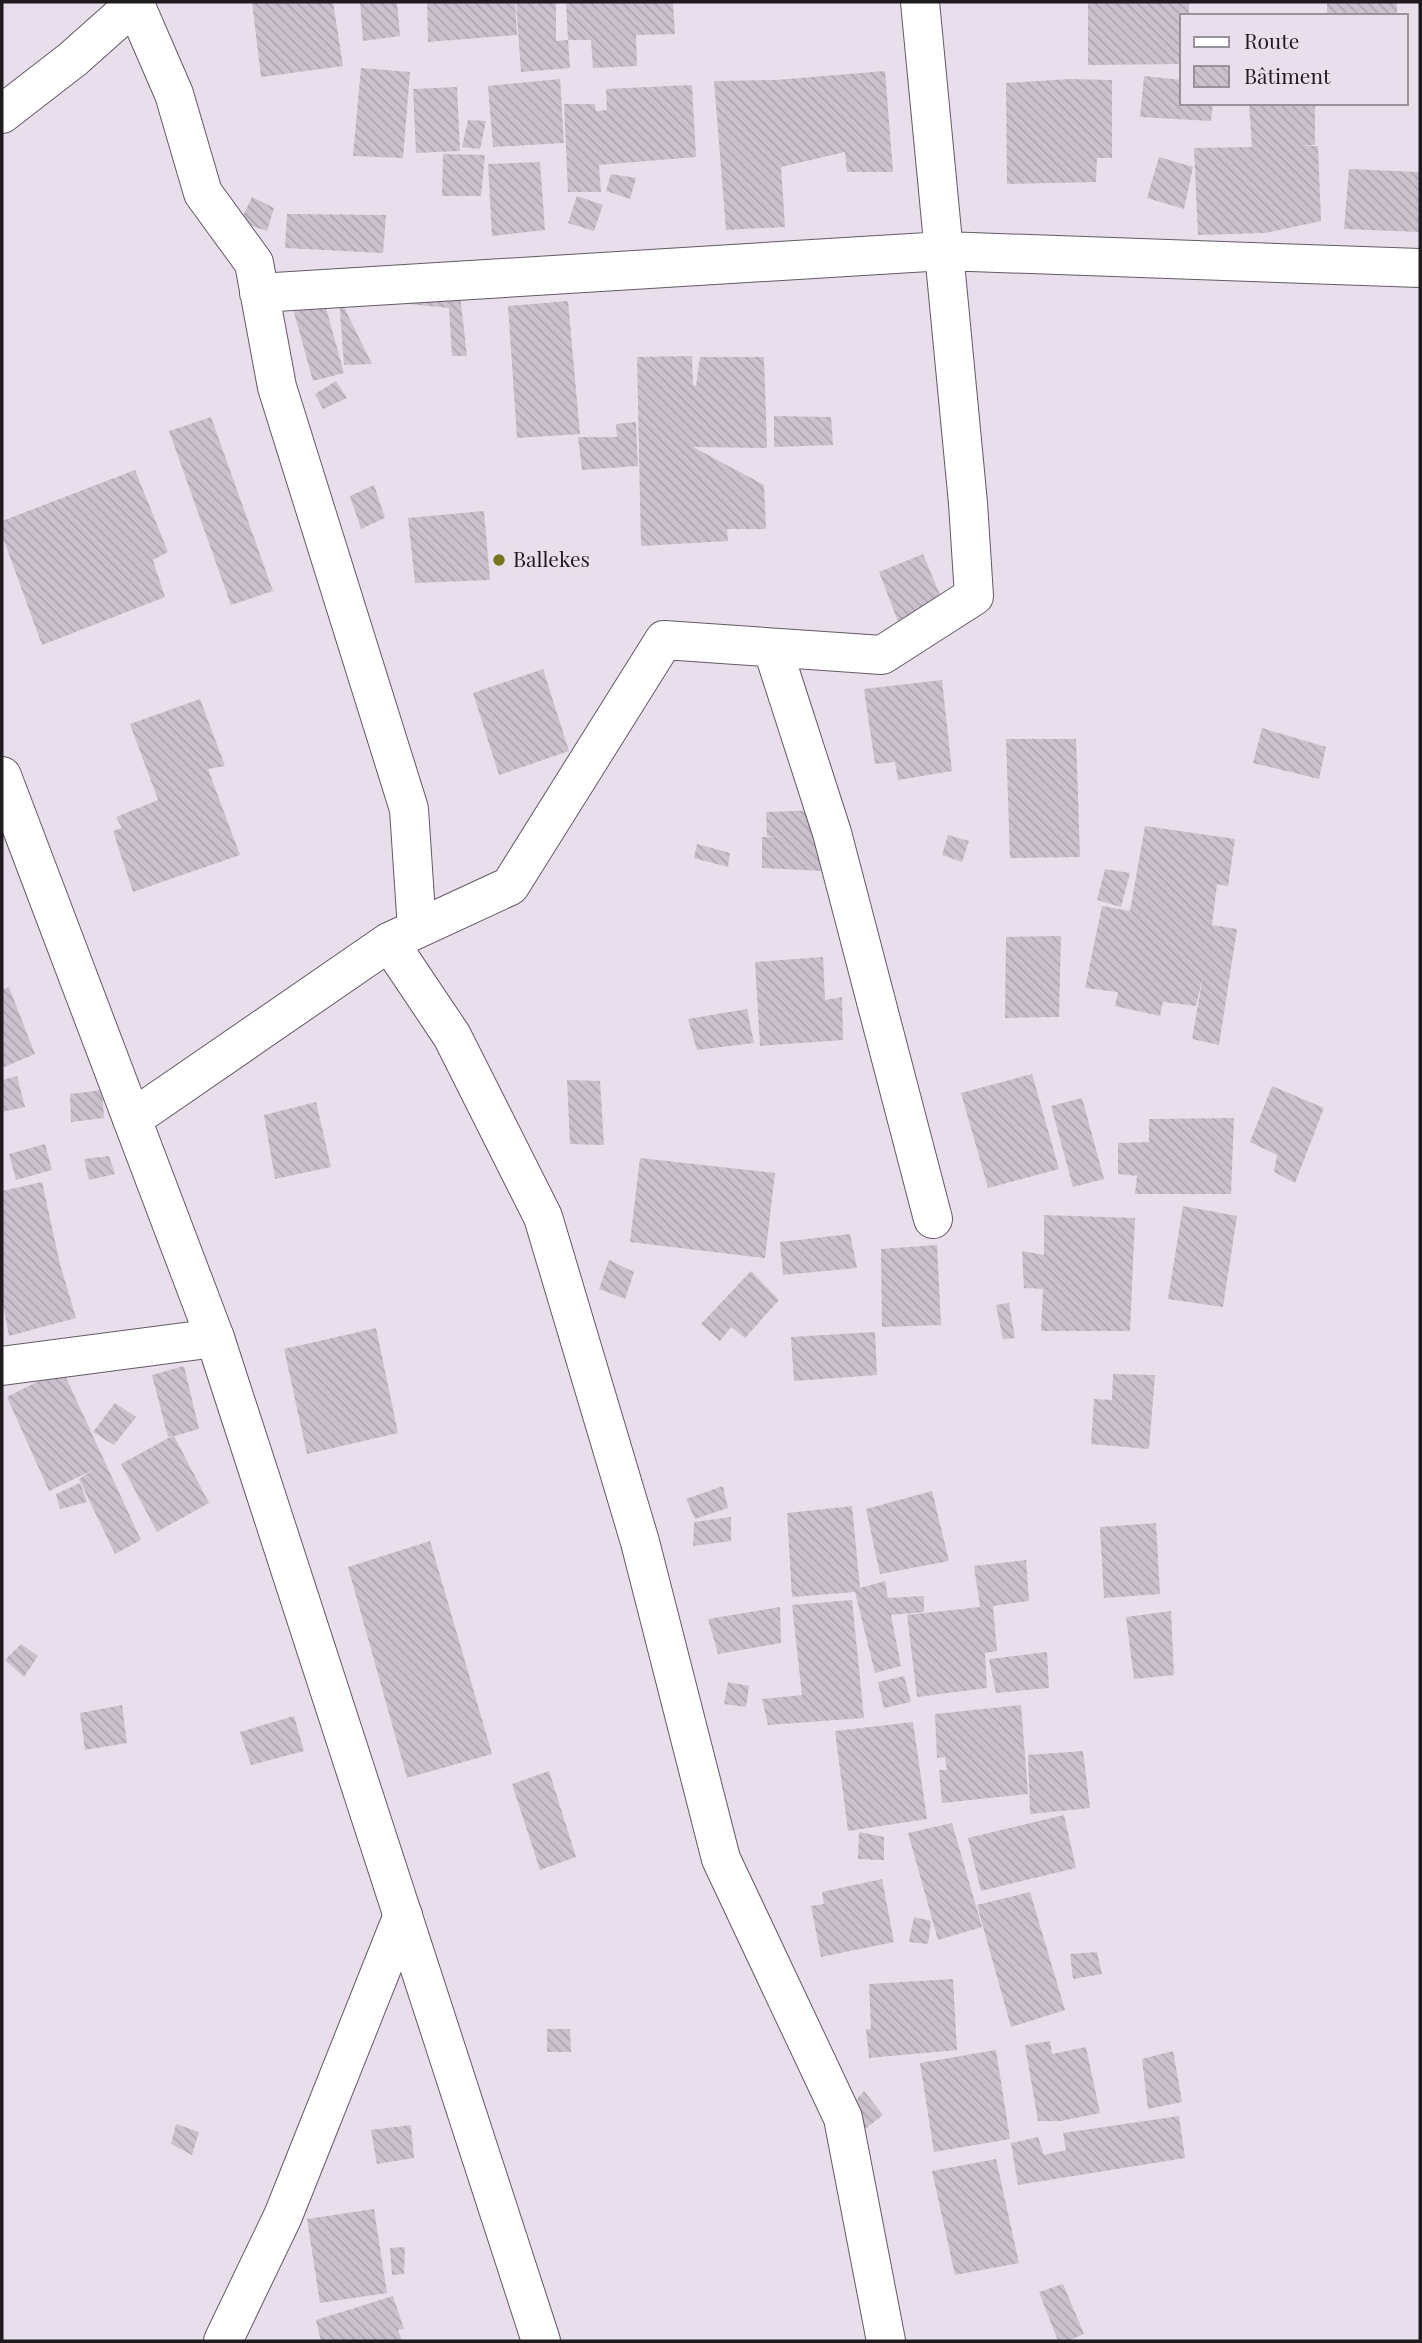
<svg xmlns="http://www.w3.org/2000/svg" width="1422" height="2343" font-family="'Playfair Display',serif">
	<defs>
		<pattern id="building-back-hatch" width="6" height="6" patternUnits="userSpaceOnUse" patternTransform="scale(1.75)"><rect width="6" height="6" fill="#cbc1ce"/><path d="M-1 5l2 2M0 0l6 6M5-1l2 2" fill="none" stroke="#aea5b0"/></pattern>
	</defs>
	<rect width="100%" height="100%" fill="#e9dfec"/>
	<path fill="url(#building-back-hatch)" d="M 252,2 L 333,2 L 343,66 L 261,77 Z
		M 360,2 L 397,2 L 400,36 L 363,41 Z
		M 427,2 L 515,2 L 517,35 L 428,42 Z
		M 516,2 L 556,2 L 556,41 L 568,40 L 570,68 L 521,72 Z
		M 566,2 L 673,2 L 675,34 L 636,35 L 637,66 L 593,68 L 591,40 L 568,40 Z
		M 1088,2 L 1189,2 L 1189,16 L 1182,16 L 1182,64 L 1088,65 Z
		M 1327,2 L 1397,2 L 1397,16 L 1327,16 Z
		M 361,68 L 410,72 L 403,158 L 353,156 Z
		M 885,71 L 893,172 L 847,172 L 845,152 L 781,167 L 785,227 L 726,230 L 714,81 L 776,80 Z
		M 1144,76 L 1182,80 L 1182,103 L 1213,103 L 1211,121 L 1140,117 Z
		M 560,79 L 564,143 L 493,147 L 488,86 Z
		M 1070,79 L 1112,80 L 1112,158 L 1097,158 L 1096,182 L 1007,184 L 1006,83 Z
		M 692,85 L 696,157 L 599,165 L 601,192 L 568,192 L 564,104 L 595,104 L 596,111 L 607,110 L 606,89 Z
		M 457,87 L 460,151 L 416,153 L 413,89 Z
		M 1249,103 L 1315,103 L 1315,145 L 1299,146 L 1318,146 L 1321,221 L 1265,233 L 1198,235 L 1194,148 L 1252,147 Z
		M 468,120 L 486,121 L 480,149 L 462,147 Z
		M 443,154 L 485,155 L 481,196 L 442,196 Z
		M 1159,157 L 1193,167 L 1184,209 L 1147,198 Z
		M 540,162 L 545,230 L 492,236 L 488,164 Z
		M 1349,169 L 1420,172 L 1420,232 L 1344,229 Z
		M 611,174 L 636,178 L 630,199 L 606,191 Z
		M 577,196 L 603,205 L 594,231 L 568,223 Z
		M 252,197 L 274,208 L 267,231 L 240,222 Z
		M 287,214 L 386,215 L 383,253 L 285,248 Z
		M 459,286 L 467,356 L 452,356 L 449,308 L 346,298 Z
		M 323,297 L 344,373 L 313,381 L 292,305 Z
		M 339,297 L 372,364 L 344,365 Z
		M 568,301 L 580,434 L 517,438 L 508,306 Z
		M 692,356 L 693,385 L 696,386 L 700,357 L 764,357 L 767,448 L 693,447 L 764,485 L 766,529 L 727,529 L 728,541 L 641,546 L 637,357 Z
		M 336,381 L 347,398 L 323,409 L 315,394 Z
		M 774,416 L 831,417 L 833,445 L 774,447 Z
		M 211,417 L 273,591 L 231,605 L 169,431 Z
		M 636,422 L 638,466 L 582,470 L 578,437 L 617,437 L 616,424 Z
		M 135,470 L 168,552 L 153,560 L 165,597 L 42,645 L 2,535 L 2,521 Z
		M 374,485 L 385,518 L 361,529 L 350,496 Z
		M 484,511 L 490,580 L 415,583 L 408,518 Z
		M 923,554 L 948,614 L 903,634 L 879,572 Z
		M 543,669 L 569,751 L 499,775 L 473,693 Z
		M 942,680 L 952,771 L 898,780 L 895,762 L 875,764 L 864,689 Z
		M 200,699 L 225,766 L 208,769 L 240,855 L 133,892 L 113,831 L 122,828 L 116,817 L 158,800 L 130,724 Z
		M 1262,728 L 1326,747 L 1319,779 L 1253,763 Z
		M 1006,739 L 1076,739 L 1080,857 L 1010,858 Z
		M 825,810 L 822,871 L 762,868 L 762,837 L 779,837 L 767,836 L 766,812 Z
		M 1145,826 L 1235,839 L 1228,886 L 1217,884 L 1212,925 L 1237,929 L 1219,1045 L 1192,1039 L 1203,976 L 1196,1006 L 1163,1002 L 1160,1016 L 1115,1006 L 1118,992 L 1085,988 L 1102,906 L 1130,911 Z
		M 948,835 L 969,841 L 962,862 L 942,855 Z
		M 697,844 L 730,853 L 728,867 L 694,858 Z
		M 1105,869 L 1130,873 L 1121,907 L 1097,900 Z
		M 1061,936 L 1059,1017 L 1005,1018 L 1006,937 Z
		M 823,957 L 825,1000 L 842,997 L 843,1040 L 760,1046 L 755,962 Z
		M 9,987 L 35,1054 L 2,1068 L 2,990 Z
		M 747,1009 L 754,1043 L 697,1050 L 688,1019 Z
		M 1032,1074 L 1059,1169 L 988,1188 L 961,1093 Z
		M 17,1076 L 25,1107 L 2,1112 L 2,1080 Z
		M 567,1080 L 600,1081 L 604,1145 L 570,1144 Z
		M 1272,1086 L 1324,1108 L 1295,1183 L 1274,1172 L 1277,1155 L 1250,1142 Z
		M 102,1090 L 104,1118 L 71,1122 L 70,1094 Z
		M 1082,1098 L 1104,1179 L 1073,1187 L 1051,1106 Z
		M 316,1102 L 331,1167 L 275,1179 L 264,1115 Z
		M 1234,1118 L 1231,1194 L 1135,1194 L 1137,1176 L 1118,1174 L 1118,1143 L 1149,1142 L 1149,1119 Z
		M 45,1144 L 52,1170 L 16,1180 L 9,1154 Z
		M 109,1156 L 115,1174 L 89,1180 L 84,1159 Z
		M 640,1158 L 775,1173 L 765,1258 L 630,1242 Z
		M 42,1182 L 60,1264 L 76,1318 L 9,1336 L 2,1299 L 2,1191 Z
		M 1183,1206 L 1237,1216 L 1223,1307 L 1168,1299 Z
		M 1044,1215 L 1135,1218 L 1130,1331 L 1041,1331 L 1043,1289 L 1024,1288 L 1022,1251 L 1044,1255 Z
		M 850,1234 L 857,1268 L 783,1275 L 780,1242 Z
		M 937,1245 L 941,1325 L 882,1327 L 881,1249 Z
		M 609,1260 L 634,1272 L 625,1299 L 599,1289 Z
		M 751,1271 L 779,1300 L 745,1338 L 731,1327 L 720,1341 L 701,1324 Z
		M 1009,1303 L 1015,1338 L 1003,1339 L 996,1305 Z
		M 376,1328 L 398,1433 L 307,1454 L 284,1349 Z
		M 875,1332 L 877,1375 L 794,1381 L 791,1337 Z
		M 184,1366 L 199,1429 L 174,1436 L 209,1503 L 157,1532 L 121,1464 L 172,1436 L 168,1437 L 152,1375 Z
		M 62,1369 L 141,1540 L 115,1554 L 79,1479 L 93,1470 L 49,1491 L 7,1397 Z
		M 1113,1374 L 1155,1375 L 1149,1449 L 1091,1444 L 1094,1399 L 1112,1400 Z
		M 115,1403 L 136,1417 L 114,1445 L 93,1432 Z
		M 80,1483 L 87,1502 L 60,1509 L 56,1494 Z
		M 723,1486 L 728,1508 L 695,1519 L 686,1499 Z
		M 932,1491 L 949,1561 L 880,1574 L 866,1509 Z
		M 852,1506 L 860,1588 L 885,1581 L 888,1598 L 924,1596 L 924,1612 L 891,1615 L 901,1666 L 875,1673 L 855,1592 L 792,1597 L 787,1513 Z
		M 731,1517 L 731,1541 L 693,1546 L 694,1522 Z
		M 1156,1523 L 1160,1594 L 1104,1598 L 1100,1527 Z
		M 430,1541 L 492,1754 L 407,1778 L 348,1567 Z
		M 1026,1560 L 1029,1601 L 993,1606 L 997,1651 L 985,1653 L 987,1688 L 917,1697 L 907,1615 L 980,1607 L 974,1566 Z
		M 852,1600 L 864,1718 L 768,1725 L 762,1699 L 802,1695 L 792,1605 Z
		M 780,1607 L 781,1643 L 718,1654 L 708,1619 Z
		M 1171,1611 L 1174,1675 L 1134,1679 L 1126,1617 Z
		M 21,1644 L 38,1656 L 24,1677 L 5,1660 Z
		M 1047,1652 L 1049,1688 L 996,1693 L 989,1659 Z
		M 904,1676 L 911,1702 L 884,1708 L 878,1682 Z
		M 728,1682 L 749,1686 L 746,1707 L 724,1704 Z
		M 122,1705 L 127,1743 L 85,1750 L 80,1713 Z
		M 1021,1705 L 1028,1794 L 942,1803 L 939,1770 L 947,1770 L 945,1757 L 937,1758 L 935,1714 Z
		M 294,1716 L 304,1751 L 251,1765 L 240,1732 Z
		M 913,1722 L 927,1819 L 848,1831 L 835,1731 Z
		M 1083,1751 L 1090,1808 L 1030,1814 L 1028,1755 Z
		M 549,1771 L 576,1857 L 540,1870 L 512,1784 Z
		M 1064,1815 L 1076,1868 L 981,1891 L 968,1838 Z
		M 952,1823 L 982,1927 L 938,1940 L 908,1833 Z
		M 859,1832 L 884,1837 L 884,1860 L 858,1859 Z
		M 882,1879 L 894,1942 L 821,1957 L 811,1906 L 824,1904 L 822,1892 Z
		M 1030,1892 L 1065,2010 L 1011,2027 L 977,1905 Z
		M 914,1917 L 931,1921 L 928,1944 L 909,1942 Z
		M 1097,1952 L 1102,1974 L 1073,1979 L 1070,1954 Z
		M 953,1979 L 957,2050 L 869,2058 L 866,2029 L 871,2029 L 869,1984 Z
		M 547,2029 L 570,2029 L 571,2052 L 547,2052 Z
		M 1050,2041 L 1052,2054 L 1086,2047 L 1100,2113 L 1061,2121 L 1038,2121 L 1025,2045 Z
		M 996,2050 L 1010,2139 L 934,2152 L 920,2063 Z
		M 1173,2051 L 1182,2102 L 1148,2109 L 1142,2059 Z
		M 864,2091 L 883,2115 L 864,2130 L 847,2110 Z
		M 1179,2116 L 1185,2158 L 1018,2185 L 1011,2143 L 1038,2137 L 1044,2155 L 1066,2150 L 1063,2133 Z
		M 176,2124 L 199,2132 L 192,2155 L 171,2144 Z
		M 411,2125 L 414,2158 L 377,2164 L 371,2130 Z
		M 996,2159 L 1019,2263 L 955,2275 L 932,2171 Z
		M 374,2209 L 387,2293 L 320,2303 L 307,2219 Z
		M 405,2247 L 404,2274 L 392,2275 L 390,2248 Z
		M 1063,2284 L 1084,2334 L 1068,2341 L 1058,2341 L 1039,2292 Z
		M 393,2296 L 404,2329 L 398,2330 L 402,2341 L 321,2341 L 316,2320 Z"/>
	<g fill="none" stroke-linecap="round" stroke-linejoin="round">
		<g stroke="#635a65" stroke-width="40">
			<path id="street" d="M 135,4 L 174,94 L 203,193 L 254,263 L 277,387 L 409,809 L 417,929
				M 2,114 L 73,59 L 137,2
				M 259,293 L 944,251 L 1420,268
				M 773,650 L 832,833 L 933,1219
				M 389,942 L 452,1036 L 543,1217 L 640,1542 L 721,1859 L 843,2118 L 886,2341
				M 132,1119 L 389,942 L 510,886 L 664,640 L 882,655 L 974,596 L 968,503 L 920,2
				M 2,1366 L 215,1338
				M 223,2341 L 283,2216 L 403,1915"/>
		</g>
		<g stroke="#635a65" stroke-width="40">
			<path id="secondary" d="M 2,776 L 215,1338 L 541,2341"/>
		</g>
		<use href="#street" stroke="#fff" stroke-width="38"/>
		<use href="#secondary" stroke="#fff" stroke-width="38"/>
	</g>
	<circle fill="#76761d" stroke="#e9dfec" stroke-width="2.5" cx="499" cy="560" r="7"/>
	<g text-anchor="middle" stroke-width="5" stroke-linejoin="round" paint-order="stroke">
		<g font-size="21" fill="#1e1a1e" stroke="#e9dfec" text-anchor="start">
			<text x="513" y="567">Ballekes</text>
		</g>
	</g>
	<rect width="1422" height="2343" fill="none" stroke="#1e1a1e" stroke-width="7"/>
	<rect x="1180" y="14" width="228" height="91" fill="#e9dfec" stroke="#98909a" stroke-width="2"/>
	<rect x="1194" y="37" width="35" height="10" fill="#ffffff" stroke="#98909a" stroke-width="2"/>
	<text x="1244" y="49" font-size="21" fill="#1e1a1e">Route</text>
	<rect x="1194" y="66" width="35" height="21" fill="url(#building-back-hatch)" stroke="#98909a" stroke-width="2"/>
	<text x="1244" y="84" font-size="21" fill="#1e1a1e">Bâtiment</text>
</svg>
